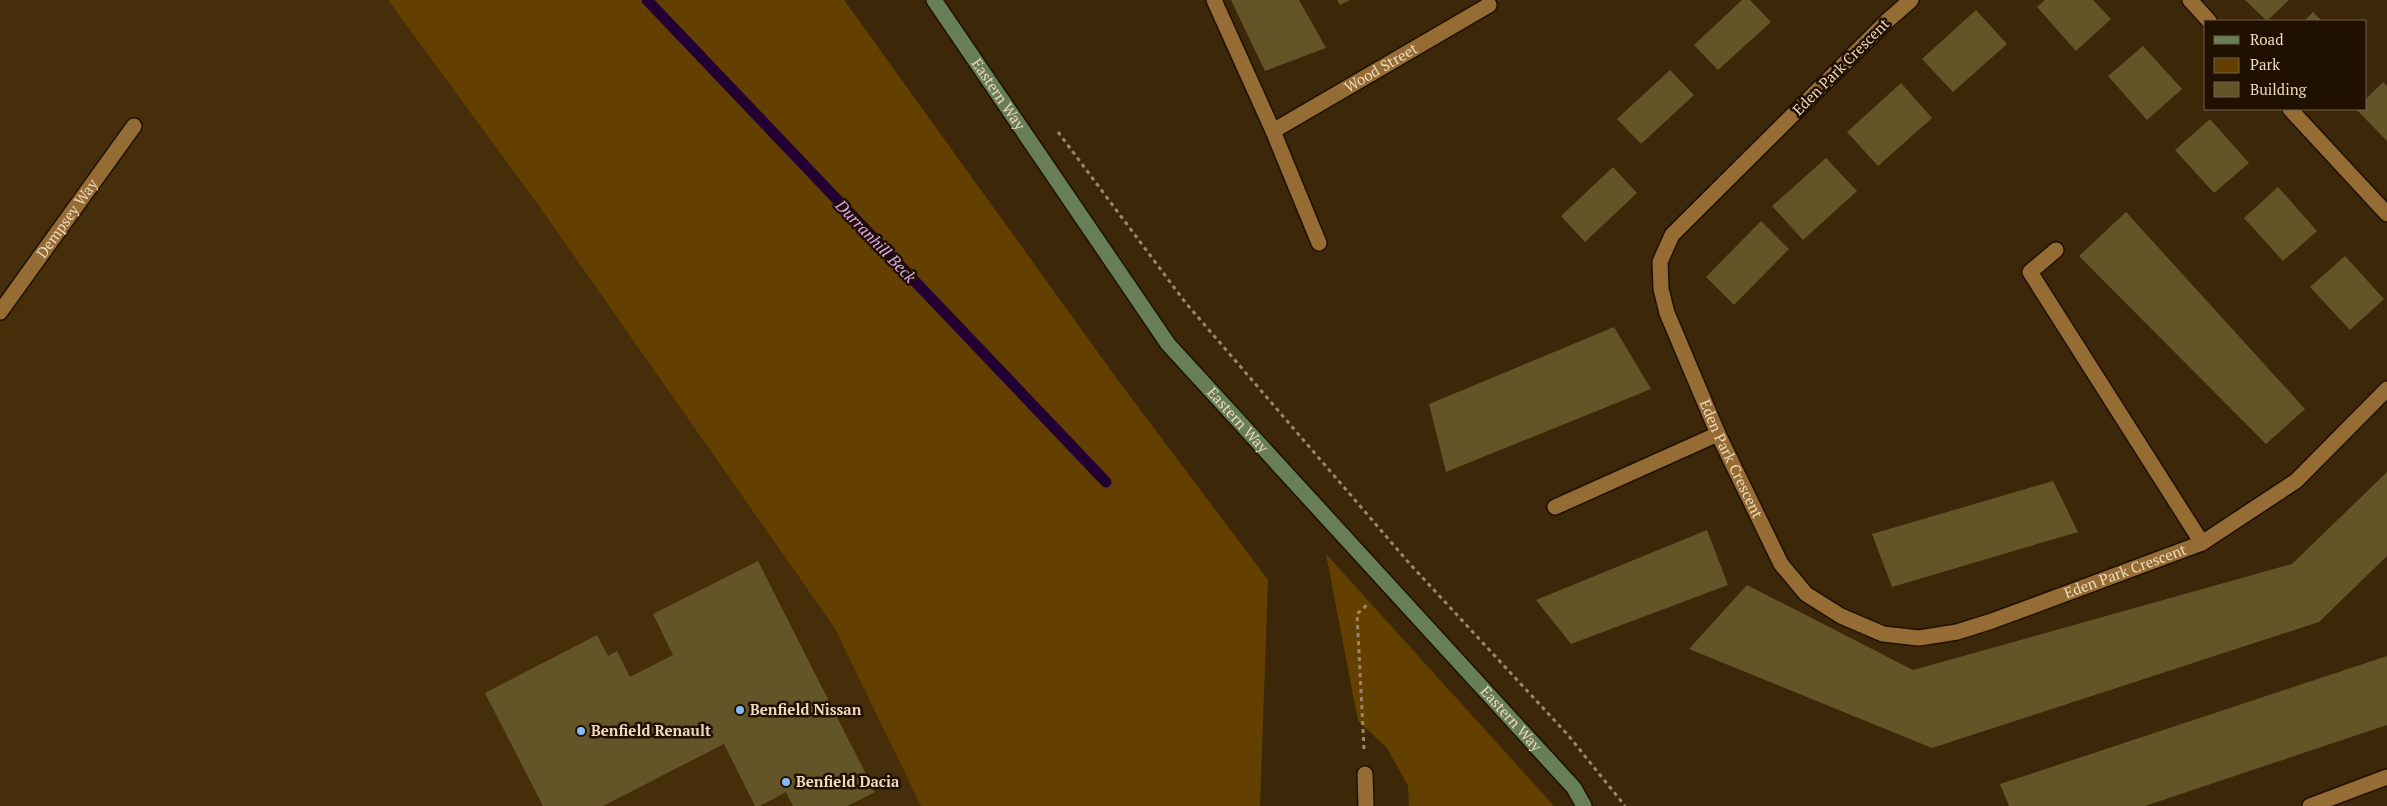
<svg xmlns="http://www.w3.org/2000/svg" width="2387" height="806" font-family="'PT Serif',serif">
	<rect width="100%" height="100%" fill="#3c2708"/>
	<path fill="#462e0a" d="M 0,0 L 388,0 L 539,206 L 834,627 L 921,806 L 0,806 Z"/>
	<path fill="#634000" d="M 388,0 L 844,0 L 1120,383 L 1268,580 L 1260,806 L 921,806 L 834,627 L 539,206 Z
		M 1326,554 L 1554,806 L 1409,806 L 1408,786 L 1387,748 L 1358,721 Z"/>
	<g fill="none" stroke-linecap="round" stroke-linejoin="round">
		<path stroke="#230033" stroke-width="11" d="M 647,0 L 1106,482"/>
	</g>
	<path fill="#635527" d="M 1231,0 L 1299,0 L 1326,48 L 1265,71 Z
		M 1337,0 L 1350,0 L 1340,5 Z
		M 1742,0 L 1750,0 L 1771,22 L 1718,70 L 1694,45 Z
		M 2045,0 L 2093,0 L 2111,19 L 2076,51 L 2037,7 Z
		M 2245,0 L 2289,0 L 2267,21 Z
		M 1976,10 L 2007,44 L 1953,92 L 1922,59 Z
		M 2313,12 L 2322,21 L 2304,21 Z
		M 2143,46 L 2182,89 L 2147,120 L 2108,76 Z
		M 1670,70 L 1694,95 L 1641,144 L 1617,119 Z
		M 2383,82 L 2387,86 L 2387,141 L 2356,109 L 2366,109 L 2366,99 Z
		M 1901,83 L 1932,118 L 1878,166 L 1847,132 Z
		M 2210,119 L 2249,163 L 2214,193 L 2175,150 Z
		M 1826,158 L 1857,191 L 1803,240 L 1772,206 Z
		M 1613,167 L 1637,193 L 1585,242 L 1561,216 Z
		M 2278,187 L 2317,231 L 2283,261 L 2244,218 Z
		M 2126,212 L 2305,409 L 2266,444 L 2079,256 Z
		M 1761,221 L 1789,249 L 1734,305 L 1706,277 Z
		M 2345,256 L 2384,299 L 2350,330 L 2310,287 Z
		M 1614,327 L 1651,389 L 1446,472 L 1429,404 Z
		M 2387,472 L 2387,556 L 2319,622 L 1932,748 L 1689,649 L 1747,585 L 1913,670 L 2292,564 Z
		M 2053,481 L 2078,532 L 1892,587 L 1872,534 Z
		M 1707,530 L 1728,585 L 1571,644 L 1536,600 Z
		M 758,561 L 875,792 L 847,806 L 793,806 L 786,792 L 760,806 L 755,806 L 724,744 L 603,806 L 543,806 L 485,693 L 597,635 L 608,656 L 617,651 L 630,677 L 673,655 L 653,614 Z
		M 2387,656 L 2387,725 L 2145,806 L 2009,806 L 2000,784 Z"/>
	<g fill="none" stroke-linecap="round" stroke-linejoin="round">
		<g stroke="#1e1102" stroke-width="18">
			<g id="street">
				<path d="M 1214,0 L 1273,131 L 1319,243"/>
				<path id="s1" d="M 1911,0 L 1887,21 L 1672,235 L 1660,262 L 1661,289 L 1667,313 L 1718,434 L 1781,564 L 1806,594 L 1841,616 L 1883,634 L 1919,638 L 1957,632 L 1992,621 L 2202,543 L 2296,481 L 2387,389"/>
				<path d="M 2190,0 L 2209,21"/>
				<path d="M 2290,109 L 2387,214"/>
				<path id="s2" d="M 1273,131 L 1489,5"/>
				<path d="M 2056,250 L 2030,272 L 2202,543"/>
				<path id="s3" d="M 0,312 L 134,126"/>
				<path d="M 1555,507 L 1718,434"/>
				<path d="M 1365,774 L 1366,806"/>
				<path d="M 2310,806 L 2387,777"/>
			</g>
		</g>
		<g stroke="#1e1102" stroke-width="18">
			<g id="secondary">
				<path id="s4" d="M 934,0 L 1168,344 L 1574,788 L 1584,806"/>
			</g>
		</g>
		<path stroke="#9d8769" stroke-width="3" stroke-dasharray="4 4" stroke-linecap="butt" d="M 1058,132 L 1185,302 L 1409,563 L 1568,735 L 1625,806
			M 1364,749 L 1357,614 L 1369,603"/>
		<use href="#street" stroke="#956c34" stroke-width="15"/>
		<use href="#secondary" stroke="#687e56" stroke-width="15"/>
	</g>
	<g fill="#85bbfb" stroke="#201000" stroke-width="2">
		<circle cx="740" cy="710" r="5"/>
		<circle cx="581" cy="731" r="5"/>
		<circle cx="786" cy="782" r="5"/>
	</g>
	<g text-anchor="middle" stroke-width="5" stroke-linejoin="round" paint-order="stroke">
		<g font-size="15" fill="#f0d9bd" stroke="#201000">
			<text transform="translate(1841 67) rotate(-45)" y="5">Eden Park Crescent</text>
			<text dy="5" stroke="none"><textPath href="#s2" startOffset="125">Wood Street</textPath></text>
			<text dy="5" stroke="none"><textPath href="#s4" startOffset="114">Eastern Way</textPath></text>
			<text dy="5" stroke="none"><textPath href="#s3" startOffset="115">Dempsey Way</textPath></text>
			<text dy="5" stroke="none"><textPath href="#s4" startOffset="519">Eastern Way</textPath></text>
			<text dy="5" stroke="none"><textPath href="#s1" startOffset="576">Eden Park Crescent</textPath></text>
			<text dy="5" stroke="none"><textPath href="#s1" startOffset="1072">Eden Park Crescent</textPath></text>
			<text dy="5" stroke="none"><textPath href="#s4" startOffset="924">Eastern Way</textPath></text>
		</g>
		<g font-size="15" font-weight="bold" fill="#f0d9bd" stroke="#201000" text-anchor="start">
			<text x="750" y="715">Benfield Nissan</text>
			<text x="591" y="736">Benfield Renault</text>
			<text x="796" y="787">Benfield Dacia</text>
		</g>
		<g font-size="16" font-style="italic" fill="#deacfa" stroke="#201000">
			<text transform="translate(876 241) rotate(46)" y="6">Durranhill Beck</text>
		</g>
	</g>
	<rect x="2204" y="20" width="162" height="90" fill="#201000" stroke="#73604c"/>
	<rect x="2214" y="36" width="25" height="8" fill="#687e56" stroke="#73604c"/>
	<text x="2250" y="45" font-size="15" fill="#f0d9bd">Road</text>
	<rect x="2214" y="58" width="25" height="15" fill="#634000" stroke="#73604c"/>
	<text x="2250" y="70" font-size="15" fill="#f0d9bd">Park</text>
	<rect x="2214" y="82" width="25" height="15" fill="#635527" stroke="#73604c"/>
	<text x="2250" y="95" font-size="15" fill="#f0d9bd">Building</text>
</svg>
